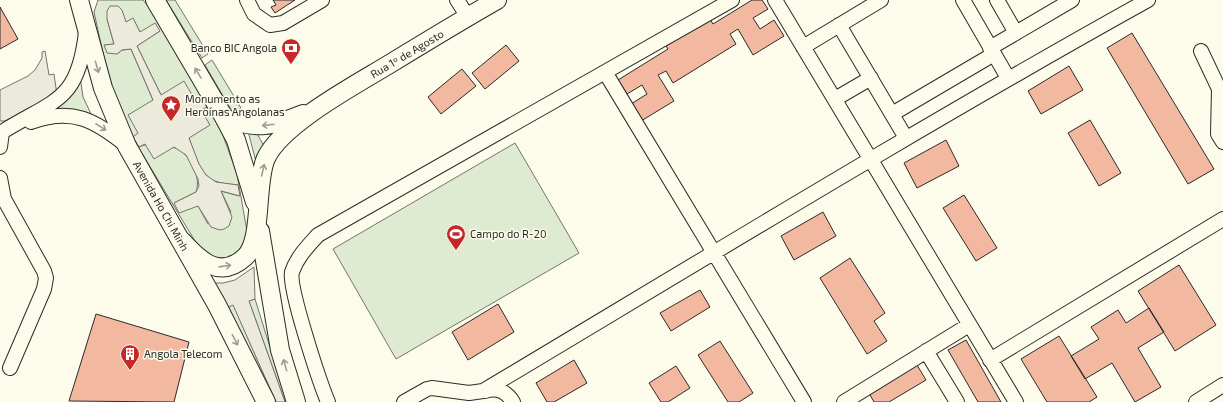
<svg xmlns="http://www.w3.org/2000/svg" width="1223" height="402" font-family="'Exo 2',sans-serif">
	<rect width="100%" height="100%" fill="#fdfbea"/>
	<path fill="#deebd1" stroke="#74746e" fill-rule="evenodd" d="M 98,0 L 143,0 L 151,9 L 221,130 L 237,174 L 248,237 C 232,262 228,265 201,251 L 126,127 L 110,85 L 94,12 ZM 107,19 L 126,23 L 133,19 L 140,32 L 160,31 L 137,46 L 161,95 L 195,100 L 201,97 L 207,107 L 201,110 L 189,138 C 194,152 200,176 215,181 C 222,184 230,184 238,185 L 239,196 L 221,191 L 231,212 L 208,224 L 198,206 L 174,203 L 196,192 C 201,179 192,159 181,151 C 171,144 149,142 139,147 L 133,137 L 139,134 L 153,100 L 131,49 L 122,50 L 117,54 L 105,45 L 114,44 Z
		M 166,0 L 175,0 L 208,54 L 202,58 Z
		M 212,60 L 241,108 L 233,113 L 205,65 Z
		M 80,76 L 83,97 L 93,118 L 52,110 Z
		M 248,131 L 256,132 L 264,146 L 256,162 Z
		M 515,143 L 579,253 L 396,359 L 333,249 Z
		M 255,299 L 287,402 L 285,402 L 249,301 Z
		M 233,304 L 276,402 L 274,402 L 227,308 Z"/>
	<path fill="#eceadb" stroke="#74746e" d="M 110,6 L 118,6 L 122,10 L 126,22 L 133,18 L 140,32 L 155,23 L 160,31 L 137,46 L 161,95 L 184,81 L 195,100 L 201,97 L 207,107 L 201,110 L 210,125 L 189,138 L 199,164 L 206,175 L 216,182 L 238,185 L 240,196 L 221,191 L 232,217 L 229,226 L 224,229 L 220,230 L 211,227 L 198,206 L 179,213 L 174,203 L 196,192 L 199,186 L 198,179 L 186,155 L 174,147 L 154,159 L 145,144 L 139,147 L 133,137 L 138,133 L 128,115 L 153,100 L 131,49 L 122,50 L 117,54 L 107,53 L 104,45 L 114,44 L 107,19 L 107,11 Z
		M 45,51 L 49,75 L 54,74 L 57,95 L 5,121 L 0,121 L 0,90 L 28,76 L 35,70 L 42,58 L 42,52 Z
		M 254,267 L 255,299 L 249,301 L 285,402 L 276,402 L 233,305 L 227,308 L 212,283 L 223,283 L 235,280 Z"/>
	<path fill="#f2b8a0" stroke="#2b2b2b" d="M 273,0 L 295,0 L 275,13 L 271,7 L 276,5 Z
		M 752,0 L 762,0 L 768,9 L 753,18 L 760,29 L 774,20 L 784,36 L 753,55 L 738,29 L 730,34 L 736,44 L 673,83 L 666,71 L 658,75 L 674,101 L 641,121 L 631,104 L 647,94 L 642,85 L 627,94 L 618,80 L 668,49 L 666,46 L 710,19 L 713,24 Z
		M 0,7 L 18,39 L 0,49 Z
		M 1132,33 L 1214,169 L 1188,184 L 1107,48 Z
		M 506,45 L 519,61 L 485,89 L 472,73 Z
		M 1069,66 L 1083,90 L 1041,114 L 1028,91 Z
		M 462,69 L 476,86 L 441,114 L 428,97 Z
		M 1090,120 L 1121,173 L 1099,186 L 1068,133 Z
		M 946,140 L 959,166 L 917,188 L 904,163 Z
		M 964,195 L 997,248 L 976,261 L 943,208 Z
		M 823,212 L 836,236 L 794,260 L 781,236 Z
		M 850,258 L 885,313 L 874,321 L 887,341 L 867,354 L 820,278 Z
		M 1179,265 L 1216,325 L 1175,351 L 1138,291 Z
		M 700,290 L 710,307 L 671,331 L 660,313 Z
		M 498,304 L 514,332 L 468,360 L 452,332 Z
		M 1149,308 L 1164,332 L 1138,348 L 1161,387 L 1135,402 L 1112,363 L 1085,379 L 1071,356 L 1099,339 L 1091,327 L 1118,310 L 1126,323 Z
		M 96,314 L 189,342 L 174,402 L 69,401 Z
		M 1059,336 L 1097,397 L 1089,402 L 1047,402 L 1021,359 Z
		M 966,340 L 1001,402 L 978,402 L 948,350 Z
		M 720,341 L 753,393 L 739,402 L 728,402 L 698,355 Z
		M 574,360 L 587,383 L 554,402 L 547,402 L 536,383 Z
		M 917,365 L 926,380 L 889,402 L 874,402 L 869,393 Z
		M 676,366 L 690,388 L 668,402 L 661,402 L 649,383 Z"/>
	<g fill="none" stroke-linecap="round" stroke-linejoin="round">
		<g stroke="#2b2b2b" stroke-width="16">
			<path id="minor" d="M 247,0 L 254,14 L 270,25 L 283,23 L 322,0
				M 457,0 L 468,17
				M 775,0 L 1016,402
				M 963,0 L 1008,78
				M 997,0 L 1016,33
				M 839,25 L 906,138
				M 803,47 L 881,0
				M 990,48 L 1072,0
				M 1201,51 L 1219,89 L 1218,134 L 1223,142
				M 605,72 L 804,402
				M 835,99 L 871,78
				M 892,114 L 994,54
				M 31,122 C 72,107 95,120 127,146
				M 2,132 C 55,99 78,102 86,32
				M 0,147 L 2,132
				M 0,178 L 4,199
				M 0,195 L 4,199 L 44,271 L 46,278 L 44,289 L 10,368
				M 926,351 L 957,402
				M 990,360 L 1223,219
				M 485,391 C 497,387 507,392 513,402
				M 328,402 C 320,383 288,287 292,272 C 297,257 308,246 318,235 L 732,0
				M 404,402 L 427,389 L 432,388 L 469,393 L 483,391 C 704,259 923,125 1148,0
				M 844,402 L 969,325
				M 1196,402 L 1223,385"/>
		</g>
		<g stroke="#2b2b2b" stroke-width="20">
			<g id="major">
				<path id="s1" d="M 79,0 L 103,88 L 127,146 L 217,305 L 266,402"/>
				<path d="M 155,0 L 225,119 L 236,140 L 255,202"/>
				<path d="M 225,119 C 259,129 271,127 303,114"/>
				<path d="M 260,231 L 280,350 L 296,402"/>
				<path d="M 182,241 C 200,261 220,280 245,257 C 263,241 255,182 266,158 C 282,124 355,85 388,65 C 424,43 460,21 497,0"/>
			</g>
		</g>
		<use href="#minor" stroke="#fdfbea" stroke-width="14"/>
		<use href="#major" stroke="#fdfbea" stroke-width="18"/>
	</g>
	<defs><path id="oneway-shaft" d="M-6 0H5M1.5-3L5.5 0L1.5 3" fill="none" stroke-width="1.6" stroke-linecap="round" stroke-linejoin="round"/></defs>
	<g stroke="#9e9d94">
		<use href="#oneway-shaft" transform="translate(97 67) rotate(74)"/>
		<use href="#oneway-shaft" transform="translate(198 73) rotate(-121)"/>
		<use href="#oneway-shaft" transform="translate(268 125) rotate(173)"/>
		<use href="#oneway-shaft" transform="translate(101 127) rotate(32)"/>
		<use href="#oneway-shaft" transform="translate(263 170) rotate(-77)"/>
		<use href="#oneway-shaft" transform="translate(225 266) rotate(-8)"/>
		<use href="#oneway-shaft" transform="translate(235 340) rotate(63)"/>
		<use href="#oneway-shaft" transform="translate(285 365) rotate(-106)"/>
	</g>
	<defs>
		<g id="bank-pin" transform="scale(1)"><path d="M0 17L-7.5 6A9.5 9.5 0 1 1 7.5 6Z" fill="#c62828" stroke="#fdfbea"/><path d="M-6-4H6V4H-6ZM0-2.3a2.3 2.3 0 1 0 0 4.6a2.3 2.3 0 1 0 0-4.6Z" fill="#fff"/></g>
		<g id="sight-pin" transform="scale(1)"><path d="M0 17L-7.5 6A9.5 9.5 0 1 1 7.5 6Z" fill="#c62828" stroke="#fdfbea"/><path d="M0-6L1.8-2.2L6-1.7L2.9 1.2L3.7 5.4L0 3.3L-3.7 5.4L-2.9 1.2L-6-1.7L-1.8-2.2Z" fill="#fff"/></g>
		<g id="stadium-pin" transform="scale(1)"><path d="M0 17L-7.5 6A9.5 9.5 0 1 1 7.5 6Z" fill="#c62828" stroke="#fdfbea"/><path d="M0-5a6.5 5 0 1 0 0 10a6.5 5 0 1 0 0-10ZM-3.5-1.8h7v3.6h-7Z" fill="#fff"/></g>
		<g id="building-pin" transform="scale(1)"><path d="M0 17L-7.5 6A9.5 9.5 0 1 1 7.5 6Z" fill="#c62828" stroke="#fdfbea"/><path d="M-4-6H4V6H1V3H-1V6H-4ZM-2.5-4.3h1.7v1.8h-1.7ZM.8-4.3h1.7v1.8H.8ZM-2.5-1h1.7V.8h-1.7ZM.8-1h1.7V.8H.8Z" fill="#fff"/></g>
	</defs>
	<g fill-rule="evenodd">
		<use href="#bank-pin" x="291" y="48"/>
		<use href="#sight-pin" x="171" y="105"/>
		<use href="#stadium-pin" x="456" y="234"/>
		<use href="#building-pin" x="130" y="354"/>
	</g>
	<g text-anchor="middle" stroke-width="3" stroke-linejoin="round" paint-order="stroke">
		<g font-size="11" fill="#2b2b2b" stroke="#fdfbea" text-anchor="start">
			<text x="277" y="52" text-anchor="end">Banco BIC Angola</text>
			<text x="185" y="103">Monumento as<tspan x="185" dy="13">Heroínas Angolanas</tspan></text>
			<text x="470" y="238">Campo do R-20</text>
			<text x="144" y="358">Angola Telecom</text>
		</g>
		<g font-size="11" fill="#2b2b2b" stroke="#fdfbea">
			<text transform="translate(407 54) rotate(-31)" y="4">Rua 1º de Agosto</text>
			<text dy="4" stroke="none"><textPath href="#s1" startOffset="223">Avenida Ho Chi Minh</textPath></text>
		</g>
	</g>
</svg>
